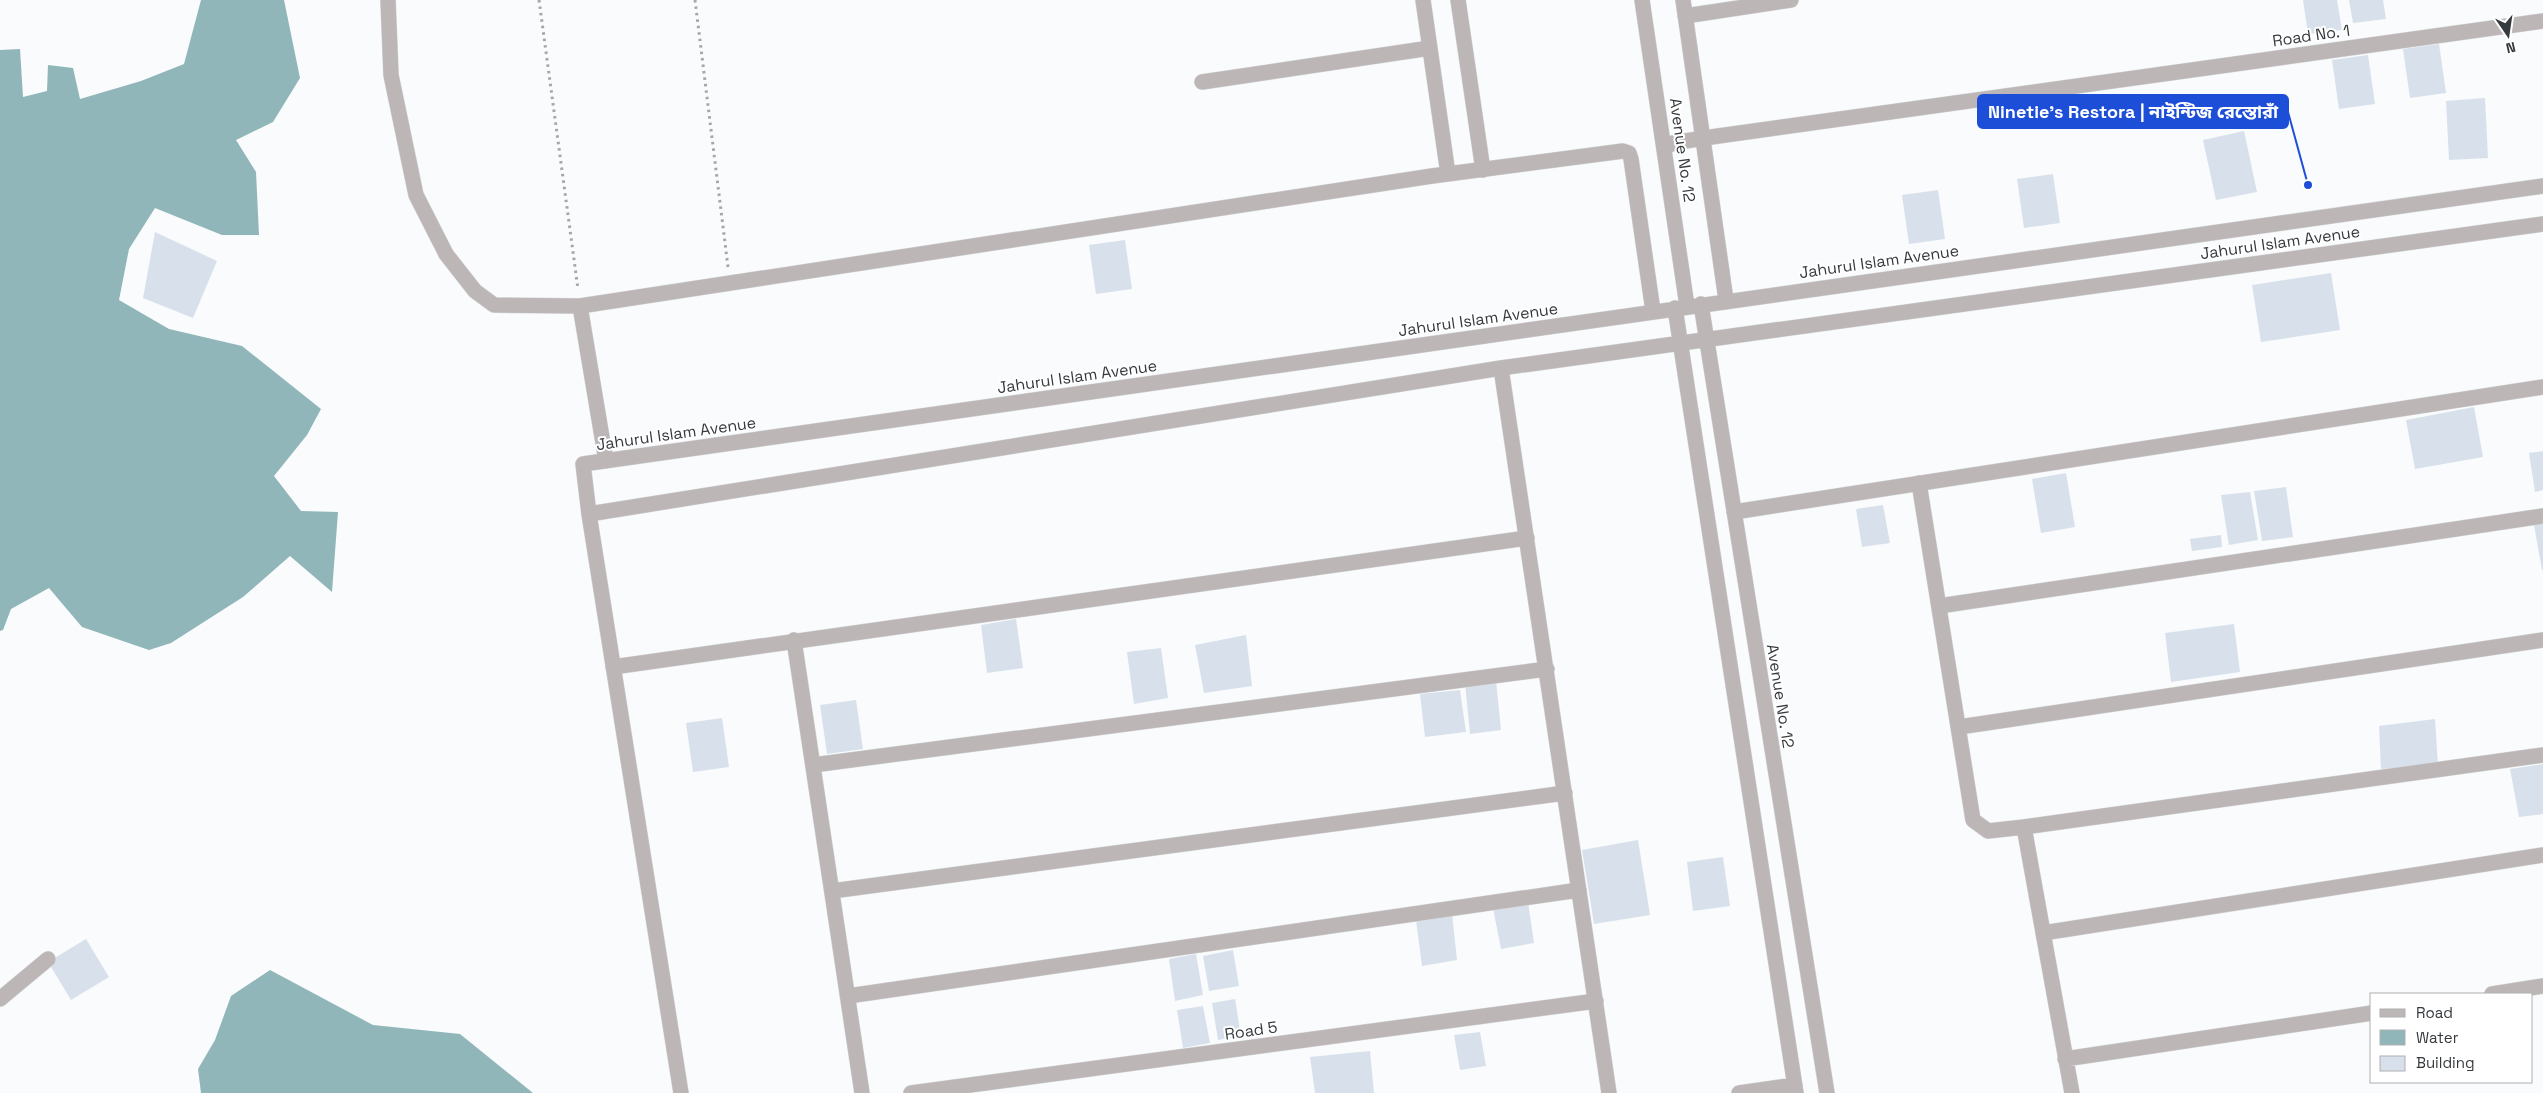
<svg xmlns="http://www.w3.org/2000/svg" width="2543" height="1093" font-family="'Space Grotesk','Noto Sans Bengali',sans-serif">
	<rect width="100%" height="100%" fill="#f9fbfd"/>
	<path fill="#90b6b9" d="M 201,0 L 284,0 L 300,78 L 273,122 L 236,140 L 256,172 L 259,235 L 222,235 L 155,208 L 129,249 L 119,300 L 169,329 L 242,346 L 321,409 L 307,435 L 274,476 L 301,511 L 338,512 L 332,592 L 290,556 L 243,597 L 171,643 L 149,650 L 82,627 L 49,588 L 11,609 L 3,630 L 0,631 L 0,50 L 20,49 L 23,97 L 47,91 L 48,65 L 73,68 L 80,99 L 141,81 L 184,64 Z
		M 270,970 L 373,1025 L 460,1034 L 533,1093 L 201,1093 L 198,1069 L 215,1040 L 231,996 Z"/>
	<path fill="#d8e1eb" d="M 2303,0 L 2337,0 L 2342,30 L 2308,34 Z
		M 2349,0 L 2383,0 L 2386,19 L 2353,23 Z
		M 2439,44 L 2446,93 L 2410,98 L 2403,49 Z
		M 2368,55 L 2375,104 L 2339,109 L 2332,60 Z
		M 2485,98 L 2488,158 L 2449,160 L 2446,101 Z
		M 2244,131 L 2257,192 L 2216,200 L 2203,140 Z
		M 2053,174 L 2060,223 L 2024,228 L 2017,179 Z
		M 1938,190 L 1945,239 L 1909,244 L 1902,195 Z
		M 155,232 L 217,261 L 193,318 L 143,298 Z
		M 1125,240 L 1132,289 L 1096,294 L 1089,245 Z
		M 2331,273 L 2340,330 L 2261,342 L 2252,285 Z
		M 2474,407 L 2483,457 L 2415,469 L 2406,420 Z
		M 2543,451 L 2543,490 L 2535,492 L 2529,453 Z
		M 2066,473 L 2075,527 L 2041,533 L 2032,479 Z
		M 2286,487 L 2293,537 L 2262,541 L 2254,491 Z
		M 2250,492 L 2258,540 L 2229,545 L 2221,495 Z
		M 1883,505 L 1890,543 L 1862,547 L 1856,509 Z
		M 2543,523 L 2543,570 L 2542,570 L 2534,525 Z
		M 2221,535 L 2222,547 L 2192,551 L 2190,539 Z
		M 1016,619 L 1023,668 L 987,673 L 981,625 Z
		M 2234,624 L 2240,672 L 2171,682 L 2165,633 Z
		M 1246,635 L 1252,686 L 1204,693 L 1195,645 Z
		M 1161,648 L 1168,698 L 1134,704 L 1127,652 Z
		M 1496,681 L 1501,730 L 1470,734 L 1465,683 Z
		M 1460,690 L 1466,732 L 1425,737 L 1420,694 Z
		M 856,700 L 863,749 L 827,754 L 820,705 Z
		M 722,718 L 729,767 L 693,772 L 686,723 Z
		M 2435,719 L 2438,765 L 2381,769 L 2379,726 Z
		M 2543,764 L 2543,814 L 2519,817 L 2510,769 Z
		M 1638,840 L 1650,915 L 1594,924 L 1582,850 Z
		M 1723,857 L 1730,906 L 1693,911 L 1687,862 Z
		M 1528,902 L 1534,943 L 1501,949 L 1493,908 Z
		M 1452,914 L 1457,960 L 1422,966 L 1416,920 Z
		M 86,939 L 109,977 L 71,1000 L 48,962 Z
		M 1233,950 L 1239,986 L 1209,991 L 1203,956 Z
		M 1196,954 L 1203,995 L 1175,1001 L 1169,959 Z
		M 1235,999 L 1241,1036 L 1218,1040 L 1212,1003 Z
		M 1203,1006 L 1210,1043 L 1183,1048 L 1177,1010 Z
		M 1480,1032 L 1486,1066 L 1460,1070 L 1454,1035 Z
		M 1370,1051 L 1374,1093 L 1315,1093 L 1310,1057 Z"/>
	<g fill="none" stroke-linecap="round" stroke-linejoin="round">
		<g stroke="#d6d8da" stroke-width="16">
			<path id="minor" d="M 388,0 L 391,75 L 416,195 L 446,254 L 475,291 L 494,305 L 580,306 L 1432,176 L 1623,151 L 1629,153 L 1631,159 L 1653,311
				M 1423,0 L 1448,174
				M 1458,0 L 1483,170
				M 1642,0 L 1687,306
				M 1683,0 L 1726,300
				M 1685,16 L 1791,0
				M 1202,82 L 1430,48
				M 1666,147 L 1673,143 L 1704,138 L 2543,21
				M 1701,304 L 1827,1093
				M 580,306 L 606,461
				M 1675,308 L 1796,1093
				M 1501,368 L 1609,1093
				M 1919,483 L 1973,820 L 1988,831 L 2024,827 L 2072,1093
				M 1734,512 L 2543,387
				M 589,514 L 1501,368 L 2543,224
				M 1939,606 L 2543,516
				M 794,640 L 862,1093
				M 613,667 L 1527,538
				M 1959,727 L 2543,640
				M 813,765 L 1547,669
				M 2024,827 L 2543,755
				M 832,891 L 1565,793
				M 2043,933 L 2543,855
				M 2492,994 L 2543,986
				M 848,996 L 1579,890
				M 0,999 L 48,959
				M 2065,1059 L 2372,1013
				M 681,1093 L 589,514 L 583,464 L 2543,186
				M 911,1093 L 1596,1001
				M 1739,1093 L 1795,1085"/>
		</g>
		<path stroke="#a4a7a9" stroke-width="3" stroke-dasharray="2.5 4" stroke-linecap="butt" d="M 539,0 L 578,289
			M 695,0 L 728,267"/>
		<use href="#minor" stroke="#bdb6b6" stroke-width="15"/>
	</g>
	<g text-anchor="middle" stroke-width="4" stroke-linejoin="round" paint-order="stroke">
		<g font-size="16" fill="#363a3d" stroke="#fff">
			<text transform="translate(2311 35) rotate(-8)" y="6">Road No. 1</text>
			<text transform="translate(1683 150) rotate(82)" y="6">Avenue No. 12</text>
			<text transform="translate(2280 242) rotate(-8)" y="6">Jahurul Islam Avenue</text>
			<text transform="translate(1879 261) rotate(-8)" y="6">Jahurul Islam Avenue</text>
			<text transform="translate(1478 319) rotate(-8)" y="6">Jahurul Islam Avenue</text>
			<text transform="translate(1077 376) rotate(-8)" y="6">Jahurul Islam Avenue</text>
			<text transform="translate(676 433) rotate(-8)" y="6">Jahurul Islam Avenue</text>
			<text transform="translate(1781 696) rotate(81)" y="6">Avenue No. 12</text>
			<text transform="translate(1251 1030) rotate(-8)" y="6">Road 5</text>
		</g>
	</g>
	<path fill="none" stroke="#1d4ed8" stroke-width="2" d="M2308 185L2288 112"/>
	<circle fill="#1d4ed8" stroke="#fff" stroke-width="2" cx="2308" cy="185" r="5"/>
	<rect fill="#1d4ed8" stroke="#1d4ed8" stroke-width="2" x="1978" y="95" width="310" height="33" rx="5"/>
	<g font-size="18" text-anchor="middle" font-weight="bold" fill="#fff">
		<text x="2133" y="118">Ninetie's Restora | নাইন্টিজ রেস্তোরাঁ</text>
	</g>
	<rect x="2370" y="993" width="162" height="90" fill="#ffffff" stroke="#afb0b1"/>
	<rect x="2380" y="1009" width="25" height="8" fill="#bdb6b6" stroke="#afb0b1"/>
	<text x="2416" y="1018" font-size="15" fill="#363a3d">Road</text>
	<rect x="2380" y="1030" width="25" height="15" fill="#90b6b9" stroke="#afb0b1"/>
	<text x="2416" y="1043" font-size="15" fill="#363a3d">Water</text>
	<rect x="2380" y="1056" width="25" height="15" fill="#d8e1eb" stroke="#afb0b1"/>
	<text x="2416" y="1068" font-size="15" fill="#363a3d">Building</text>
	<g transform="translate(2508 35) rotate(167)" stroke="#ffffff" stroke-width="4" paint-order="stroke">
	<path d="M0-4L9 19L0 12L-9 19Z" fill="#363a3d"/>
	<text y="-8" font-size="14" font-weight="bold" text-anchor="middle" fill="#363a3d">N</text>
	</g>
</svg>
